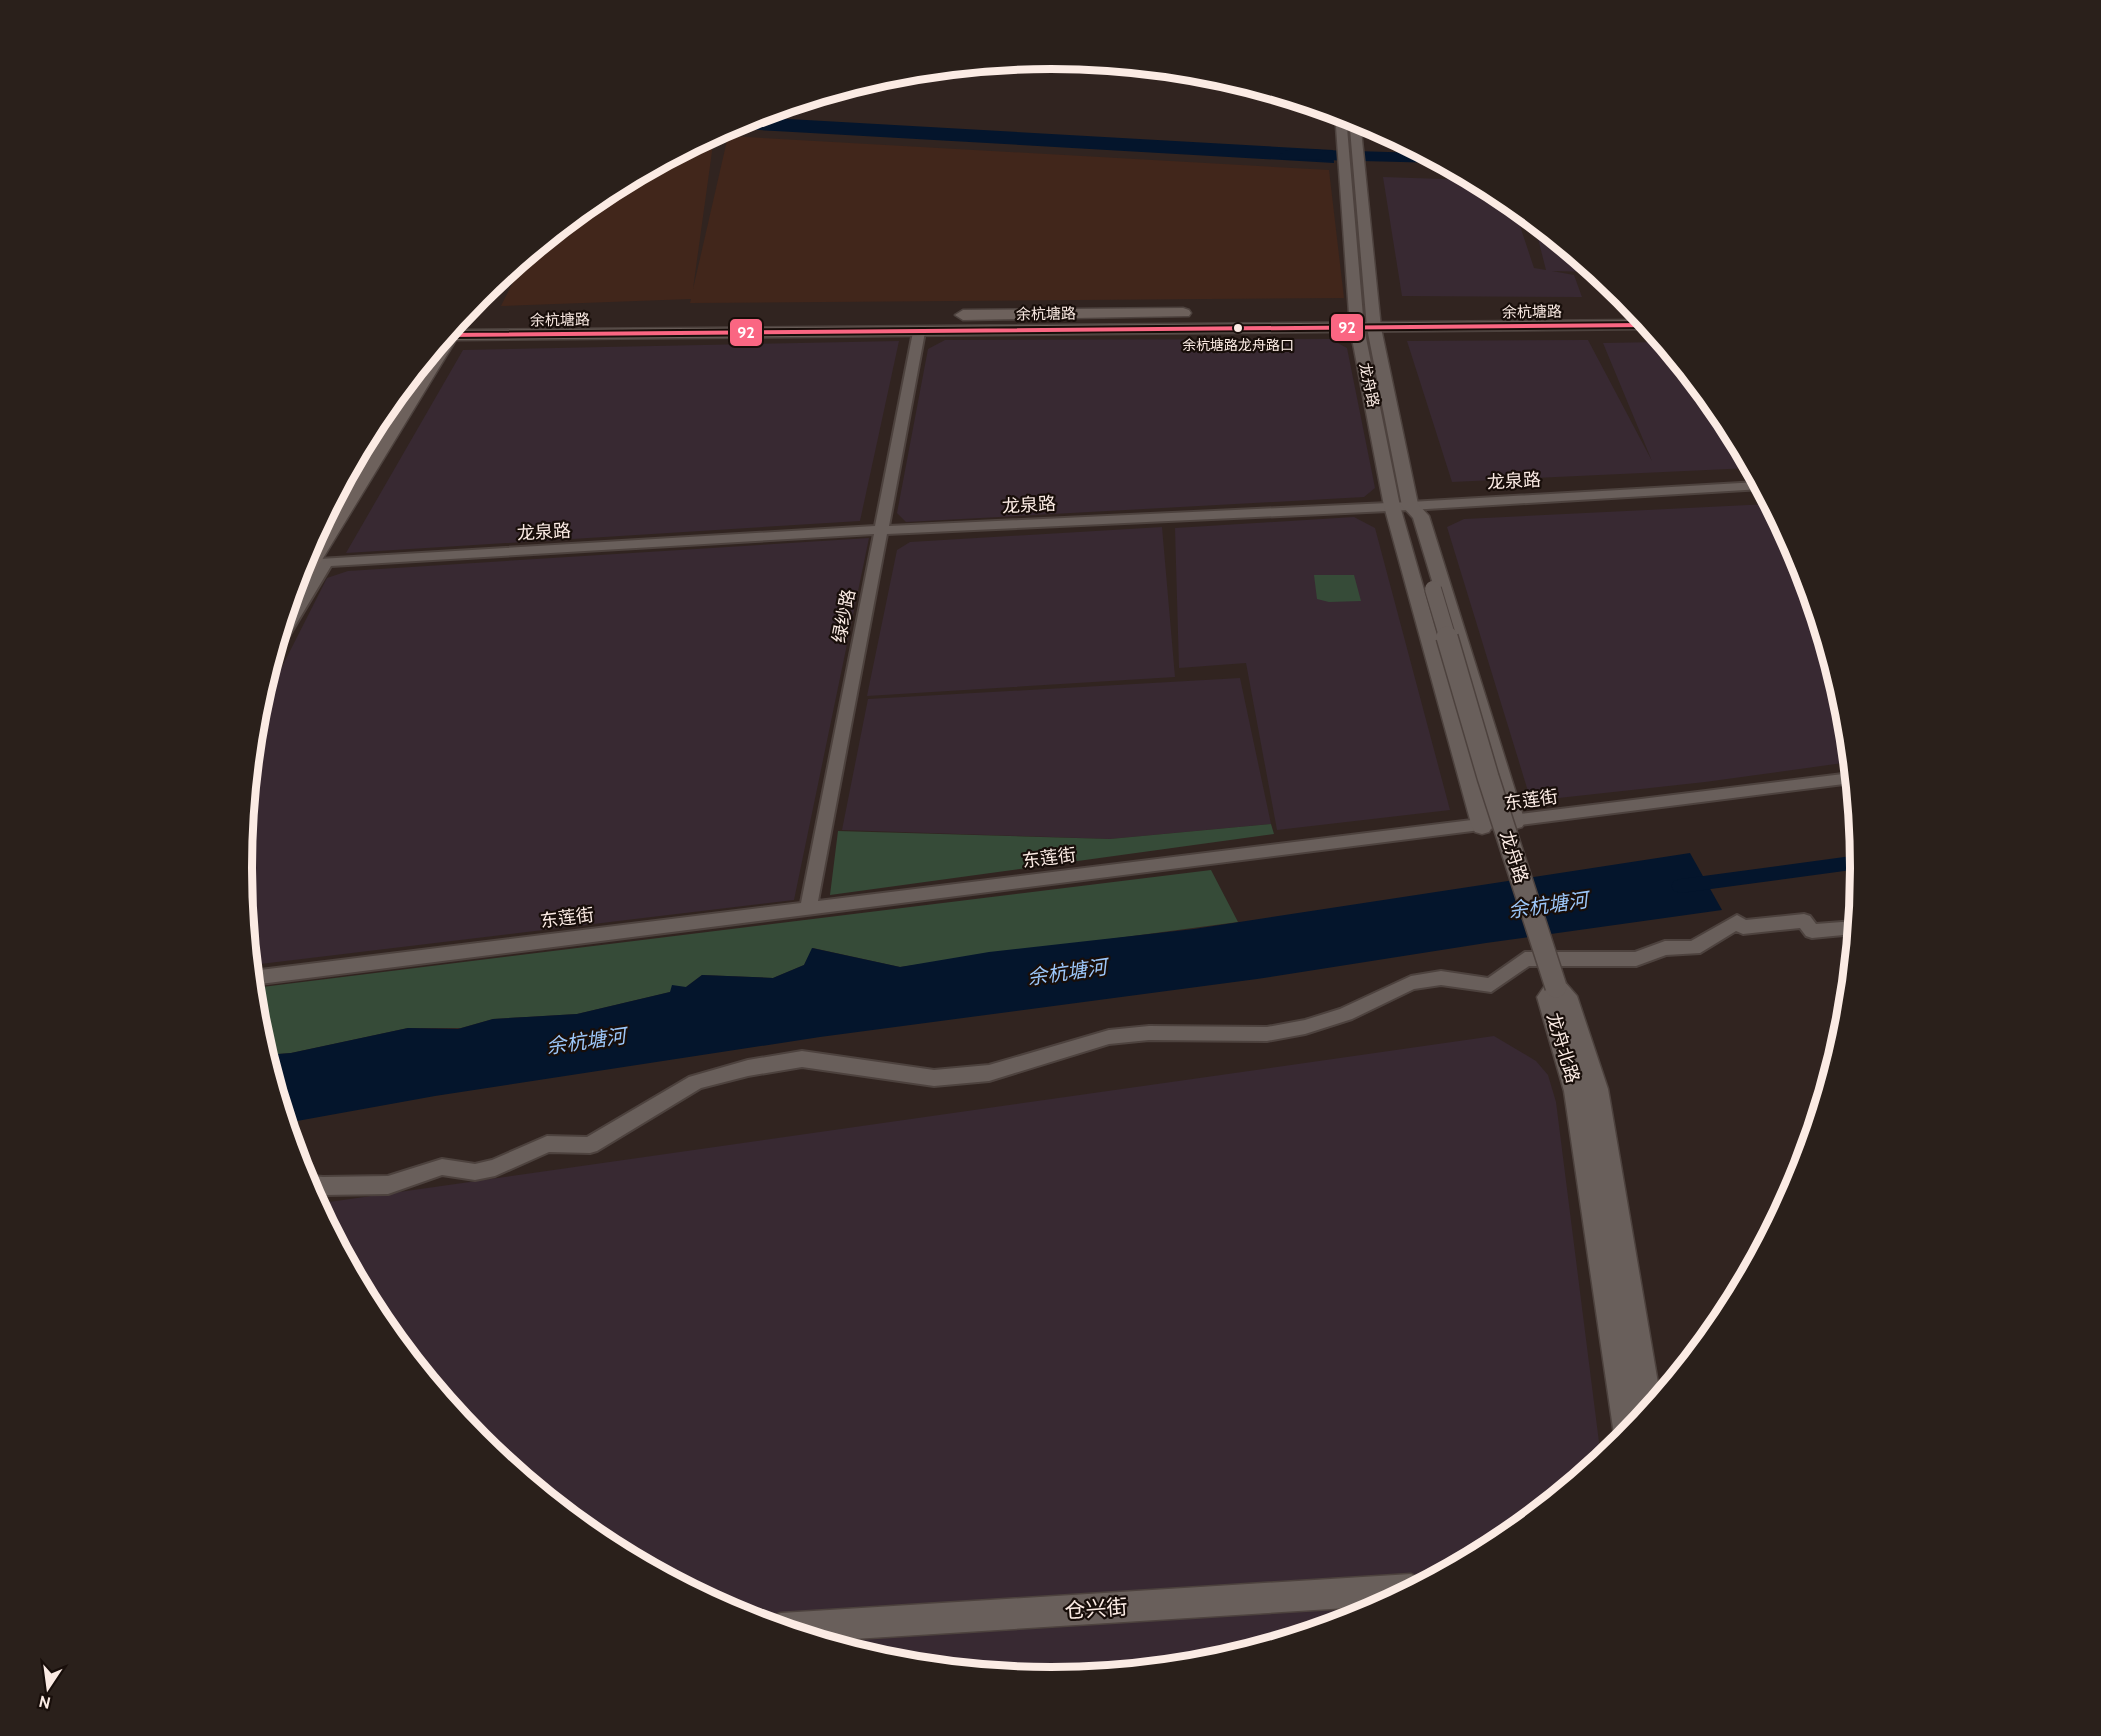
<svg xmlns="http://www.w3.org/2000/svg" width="2101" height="1736" font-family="Cabin,'Noto Sans SC',sans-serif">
	<rect width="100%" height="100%" fill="#312420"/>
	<path fill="#41261b" d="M 728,136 L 1329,170 L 1344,298 L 690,303 L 691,299 L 501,306 L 526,256 L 601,195 L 714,137 L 693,289 Z"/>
	<path fill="#382932" d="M 1383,177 L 1473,180 L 1501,195 L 1513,205 L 1534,268 L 1546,270 L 1534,223 L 1594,272 L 1552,271 L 1574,275 L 1582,297 L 1402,296 Z
		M 1330,339 L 1347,348 L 1375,488 L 1364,497 L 906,522 L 897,513 L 928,349 L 945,340 Z
		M 1588,340 L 1652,461 L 1603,343 L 1661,342 L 1724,419 L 1750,468 L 1452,482 L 1407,341 Z
		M 899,341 L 860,521 L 346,553 L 463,350 Z
		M 1769,504 L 1799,559 L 1845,710 L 1850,762 L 1705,782 L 1531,801 L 1447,527 L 1464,519 Z
		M 1354,517 L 1375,528 L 1450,810 L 1277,830 L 1246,663 L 1179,668 L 1175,528 Z
		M 1162,527 L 1175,677 L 867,696 L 897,550 L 910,542 Z
		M 869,538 L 794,900 L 251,965 L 241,868 L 256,718 L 327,578 L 348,571 Z
		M 1240,678 L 1271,824 L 1110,839 L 842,830 L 868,699 Z
		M 1494,1036 L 1536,1061 L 1548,1075 L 1556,1102 L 1601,1458 L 1500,1541 L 1360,1616 L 1208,1662 L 1050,1677 L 892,1662 L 740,1616 L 600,1541 L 478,1440 L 377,1317 L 319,1209 L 322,1203 Z"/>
	<path fill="#364b38" d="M 1314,575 L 1354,575 L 1361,601 L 1329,602 L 1317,599 Z
		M 1271,824 L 1274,834 L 830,895 L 838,831 L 1110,839 Z
		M 1211,870 L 1238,922 L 900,967 L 813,948 L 804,965 L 773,978 L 702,975 L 686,987 L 670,992 L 577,1014 L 493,1019 L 461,1028 L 408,1028 L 291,1053 L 265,1055 L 256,1026 L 253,988 Z"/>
	<path fill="#04152c" d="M 752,117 L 1333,150 L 1334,163 L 725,128 Z
		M 1690,853 L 1722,910 L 1486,943 L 1257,979 L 820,1037 L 435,1096 L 286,1123 L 265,1055 L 291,1053 L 408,1028 L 458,1029 L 493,1019 L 577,1014 L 670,992 L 672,985 L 686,987 L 702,975 L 773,978 L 804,965 L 812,948 L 900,967 L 989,952 L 1194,929 Z"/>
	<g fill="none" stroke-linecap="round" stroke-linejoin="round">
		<path fill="#04152c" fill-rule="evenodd" d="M 1859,855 L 1859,869 L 1681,893 L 1674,891 L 1671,886 L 1674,881 L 1681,879 Z"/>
		<path fill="#04152c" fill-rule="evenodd" d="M 1289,149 L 1421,153 L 1441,163 L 1282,159 L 1279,155 Z"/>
		<g stroke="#4d423e" stroke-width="4">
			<path id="minor" d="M 919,329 L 925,332 L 889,526 L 1410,502 L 1758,482 L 1762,489 L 1410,510 L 887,534 L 818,901 L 1851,773 L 1852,783 L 252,985 L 252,971 L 801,903 L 874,534 L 331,566 L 280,651 L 274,652 L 283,623 L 317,567 L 300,568 L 302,560 L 875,526 L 913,332 Z
				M 1804,914 L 1810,916 L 1816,924 L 1855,921 L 1854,934 L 1812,938 L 1806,936 L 1800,928 L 1743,934 L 1736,931 L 1700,953 L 1666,955 L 1636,966 L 1529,966 L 1491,992 L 1441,985 L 1414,989 L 1352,1019 L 1305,1034 L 1267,1041 L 1149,1040 L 1109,1044 L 989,1081 L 934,1086 L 802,1067 L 748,1076 L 701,1088 L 597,1151 L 590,1153 L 549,1152 L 495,1176 L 475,1180 L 442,1175 L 388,1194 L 323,1195 L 310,1192 L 302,1175 L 323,1177 L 388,1176 L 442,1159 L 475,1164 L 492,1160 L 547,1136 L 587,1137 L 689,1077 L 748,1060 L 802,1051 L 934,1070 L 989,1065 L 1109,1030 L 1149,1026 L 1267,1027 L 1305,1020 L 1340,1009 L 1411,976 L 1441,971 L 1488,978 L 1525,952 L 1635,952 L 1665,941 L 1691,941 L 1737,915 L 1746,920 Z"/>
		</g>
		<g stroke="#4d423e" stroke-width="3">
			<path id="tertiary" d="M 1335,112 L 1346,116 L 1364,328 L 1400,506 L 1492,827 L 1489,832 L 1482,834 L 1475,832 L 1472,827 L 1384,506 L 1350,328 Z
				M 1349,117 L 1360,120 L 1381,328 L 1418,504 L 1429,516 L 1525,822 L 1522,827 L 1515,829 L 1508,827 L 1505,822 L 1413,518 L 1402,506 L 1367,328 Z
				M 1556,978 L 1564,981 L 1577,996 L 1608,1089 L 1660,1395 L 1618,1444 L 1614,1435 L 1564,1091 L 1537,997 L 1548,981 Z
				M 1411,1574 L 1421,1579 L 1423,1582 L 1379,1606 L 822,1641 L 768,1624 L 770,1617 L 781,1613 Z"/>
		</g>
		<g stroke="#4d423e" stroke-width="3">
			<path id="secondary" d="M 473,302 L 477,306 L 463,330 L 1643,320 L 1650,329 L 456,340 L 303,591 L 300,595 L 291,597 L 302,560 L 433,350 Z
				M 1183,308 L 1189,310 L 1191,313 L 1189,316 L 963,320 L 955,315 L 963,310 Z"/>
		</g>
		<use href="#minor" fill="#695f5b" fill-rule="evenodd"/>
		<use href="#tertiary" fill="#695f5b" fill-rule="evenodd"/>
		<use href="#secondary" fill="#6d615c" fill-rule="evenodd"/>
		<g stroke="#4d423e" stroke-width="18" stroke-linecap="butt">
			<path id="tertiary-bridge-far1" d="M 1433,589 L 1448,639"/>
		</g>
		<g stroke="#4d423e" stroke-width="24" stroke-linecap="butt">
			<path id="tertiary-bridge" d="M 1447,637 L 1488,777 L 1556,987"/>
		</g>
		<use href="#tertiary-bridge-far1" stroke="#695f5b" stroke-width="16"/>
		<use href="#tertiary-bridge" stroke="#695f5b" stroke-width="21"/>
		<g stroke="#180e0a" stroke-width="8">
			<path id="bus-1" d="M 446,335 L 1647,325"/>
		</g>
		<use href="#bus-1" stroke="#fa6682" stroke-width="4"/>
	</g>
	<circle fill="#fbebe4" stroke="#180e0a" stroke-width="2" cx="1238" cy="328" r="5"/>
	<g text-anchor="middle" stroke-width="4.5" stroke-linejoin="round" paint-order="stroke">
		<g font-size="14" fill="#fbebe4" stroke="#180e0a">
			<text x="1238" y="350">余杭塘路龙舟路口</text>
		</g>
		<g font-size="15" fill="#fbebe4" stroke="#180e0a">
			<text transform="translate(1532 312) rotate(-1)" y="5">余杭塘路</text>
			<text transform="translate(1046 314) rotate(-1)" y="5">余杭塘路</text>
			<text transform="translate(560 320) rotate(-1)" y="5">余杭塘路</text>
			<text transform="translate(1369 385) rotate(78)" y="5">龙舟路</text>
		</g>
		<g font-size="18" fill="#fbebe4" stroke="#180e0a">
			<text transform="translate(1514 481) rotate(-3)" y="6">龙泉路</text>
			<text transform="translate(1029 505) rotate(-3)" y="6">龙泉路</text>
			<text transform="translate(544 532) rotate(-3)" y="6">龙泉路</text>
			<text transform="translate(844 616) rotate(-79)" y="6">绿纱路</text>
			<text transform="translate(1531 800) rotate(-8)" y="6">东莲街</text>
			<text transform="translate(1514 857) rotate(72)" y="6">龙舟路</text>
			<text transform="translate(1049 858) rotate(-7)" y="6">东莲街</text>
			<text transform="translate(567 918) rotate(-7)" y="6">东莲街</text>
			<text transform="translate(1563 1048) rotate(73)" y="6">龙舟北路</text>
		</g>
		<g font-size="20" font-style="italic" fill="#9dc8fb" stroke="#180e0a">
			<text transform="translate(1548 905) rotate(-8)" y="7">余杭塘河</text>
			<text transform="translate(1067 972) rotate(-8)" y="7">余杭塘河</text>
			<text transform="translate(586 1041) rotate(-8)" y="7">余杭塘河</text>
		</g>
		<g font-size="21" fill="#fbebe4" stroke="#180e0a">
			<text transform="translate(1096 1609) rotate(-4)" y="7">仓兴街</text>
		</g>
	</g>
	<path d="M0 0H2101V1736H0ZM252 868a799 799 0 1 1 1598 0a799 799 0 1 1-1598 0Z" fill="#2a201b" fill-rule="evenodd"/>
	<path fill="none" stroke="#fbebe4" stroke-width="8" d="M252 868a799 799 0 1 1 1598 0a799 799 0 1 1-1598 0Z"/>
	<g stroke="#180e0a" stroke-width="2">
		<rect x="1330" y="313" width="34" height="29" rx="6" fill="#fa6682"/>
		<rect x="729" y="318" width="34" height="29" rx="6" fill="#fa6682"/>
	</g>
	<g font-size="16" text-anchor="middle" font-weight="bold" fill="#fff">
		<text x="1347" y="333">92</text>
		<text x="746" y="338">92</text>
	</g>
	<g transform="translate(48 1688) rotate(193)" stroke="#180e0a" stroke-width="4.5" paint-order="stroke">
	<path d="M0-4.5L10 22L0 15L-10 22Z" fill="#fbebe4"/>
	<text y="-9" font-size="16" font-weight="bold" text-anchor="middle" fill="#fbebe4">N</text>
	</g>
</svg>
